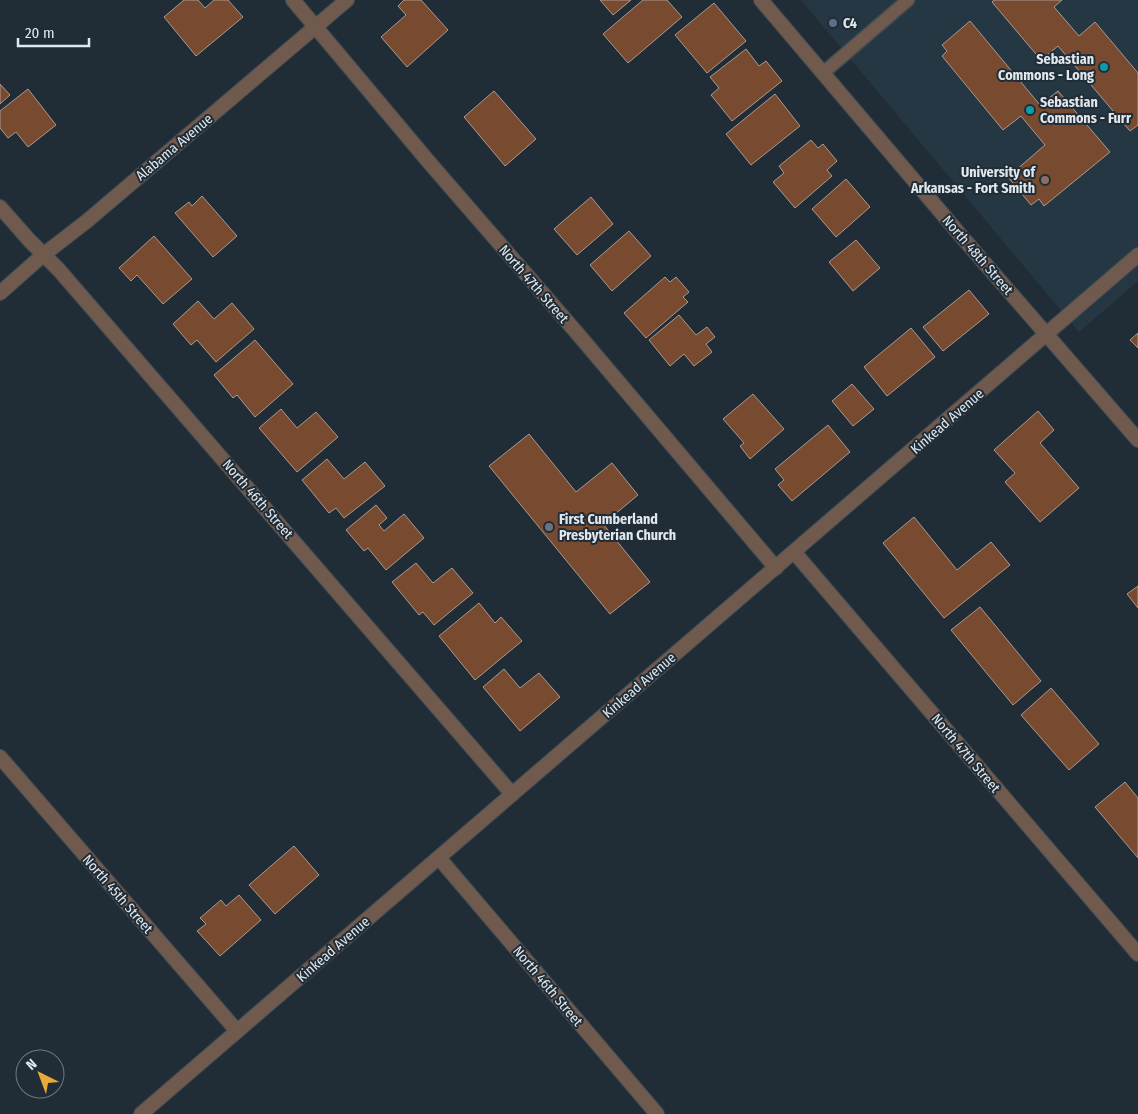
<svg xmlns="http://www.w3.org/2000/svg" width="1138" height="1114" font-family="'Fira Sans Condensed',sans-serif">
	<rect width="100%" height="100%" fill="#212d36"/>
	<path fill="#263744" d="M 801,0 L 1138,0 L 1138,281 L 1079,332 Z"/>
	<path fill="#784a2f" stroke="#aa9a91" d="M 184,0 L 198,0 L 205,8 L 214,0 L 228,0 L 243,17 L 196,56 L 164,17 Z
		M 404,0 L 421,0 L 448,30 L 407,67 L 381,37 L 406,15 L 398,6 Z
		M 600,0 L 631,0 L 613,15 Z
		M 643,0 L 667,0 L 682,17 L 628,63 L 603,34 Z
		M 994,0 L 1062,0 L 1054,7 L 1079,36 L 1095,22 L 1138,73 L 1138,125 L 1130,131 L 1058,46 L 1041,60 L 992,2 Z
		M 714,3 L 746,41 L 707,73 L 675,35 Z
		M 970,21 L 1040,105 L 1058,91 L 1110,152 L 1044,206 L 1039,199 L 1031,205 L 1008,177 L 1045,145 L 1021,116 L 1003,130 L 942,56 L 947,51 L 942,45 Z
		M 746,49 L 759,66 L 766,61 L 782,81 L 732,121 L 711,95 L 719,88 L 710,77 Z
		M 0,84 L 10,95 L 0,104 Z
		M 28,89 L 56,125 L 28,147 L 16,132 L 8,138 L 0,128 L 0,111 Z
		M 494,91 L 536,139 L 505,166 L 464,117 Z
		M 775,94 L 800,126 L 751,165 L 726,134 Z
		M 811,140 L 818,148 L 823,144 L 837,161 L 827,170 L 832,176 L 795,208 L 773,182 L 784,173 L 779,166 Z
		M 846,179 L 870,207 L 836,237 L 812,209 Z
		M 202,196 L 237,236 L 213,257 L 175,213 L 189,202 L 192,206 Z
		M 591,197 L 613,224 L 577,255 L 554,229 Z
		M 629,231 L 651,256 L 612,291 L 590,265 Z
		M 154,236 L 192,279 L 163,304 L 137,275 L 131,281 L 119,268 Z
		M 856,240 L 880,268 L 853,291 L 829,262 Z
		M 665,277 L 670,282 L 676,277 L 689,292 L 683,297 L 688,302 L 646,338 L 624,313 Z
		M 969,290 L 989,314 L 943,351 L 923,327 Z
		M 198,301 L 214,319 L 232,303 L 254,329 L 216,362 L 197,340 L 191,345 L 173,324 Z
		M 679,315 L 696,335 L 707,327 L 715,337 L 706,344 L 712,352 L 694,366 L 684,354 L 670,366 L 649,340 Z
		M 911,328 L 935,357 L 887,396 L 864,367 Z
		M 1138,333 L 1138,348 L 1130,340 Z
		M 255,340 L 293,384 L 255,417 L 237,395 L 233,398 L 214,375 Z
		M 852,384 L 874,409 L 853,426 L 832,401 Z
		M 753,394 L 784,429 L 750,459 L 740,446 L 744,443 L 723,419 Z
		M 281,409 L 297,428 L 316,412 L 338,437 L 297,472 L 259,428 Z
		M 1038,411 L 1054,430 L 1040,443 L 1079,488 L 1040,522 L 1005,482 L 1015,473 L 994,450 Z
		M 828,425 L 850,452 L 792,501 L 778,485 L 784,480 L 775,469 Z
		M 529,434 L 576,492 L 612,463 L 638,495 L 603,524 L 650,582 L 610,614 L 489,466 Z
		M 327,459 L 344,479 L 365,462 L 385,486 L 344,518 L 336,508 L 329,513 L 302,480 Z
		M 376,505 L 387,518 L 379,525 L 384,531 L 404,514 L 424,538 L 386,570 L 368,548 L 364,551 L 346,530 Z
		M 914,517 L 957,570 L 991,542 L 1010,565 L 944,618 L 883,543 Z
		M 416,563 L 433,583 L 452,568 L 473,593 L 434,625 L 423,612 L 419,615 L 392,582 Z
		M 1138,586 L 1138,608 L 1127,594 Z
		M 479,603 L 495,623 L 501,617 L 522,641 L 475,680 L 439,636 Z
		M 980,607 L 1041,681 L 1013,705 L 951,630 Z
		M 504,669 L 520,688 L 539,673 L 560,697 L 520,731 L 483,687 Z
		M 1051,688 L 1099,744 L 1069,770 L 1021,715 Z
		M 1125,782 L 1138,798 L 1138,858 L 1095,807 Z
		M 294,846 L 319,875 L 275,914 L 249,885 Z
		M 239,895 L 261,920 L 220,956 L 197,931 L 206,924 L 200,918 L 221,900 L 226,906 Z"/>
	<g fill="none" stroke-linecap="round" stroke-linejoin="round">
		<g stroke="#404b53" stroke-width="15">
			<path id="service" d="M 823,73 L 908,0"/>
		</g>
		<g stroke="#404b53" stroke-width="16">
			<path id="minor" d="M 293,0 L 428,161 L 577,333 L 776,568
				M 761,0 L 962,237 L 1138,440
				M 0,207 L 29,240 L 59,270 L 512,794
				M 0,293 L 43,255 L 87,221 L 347,0
				M 794,552 L 1138,954
				M 0,757 L 237,1031
				M 439,858 L 657,1114"/>
		</g>
		<g stroke="#404b53" stroke-width="16">
			<path id="tertiary" d="M 141,1114 L 1138,255"/>
		</g>
		<use href="#service" stroke="#705a4e" stroke-width="12"/>
		<use href="#minor" stroke="#705a4e" stroke-width="14"/>
		<use href="#tertiary" stroke="#705a4e" stroke-width="14"/>
	</g>
	<circle fill="#5c6f8a" stroke="#212d36" stroke-width="2" cx="833" cy="23" r="5"/>
	<g fill="#0f9aa8" stroke="#212d36" stroke-width="2">
		<circle cx="1104" cy="67" r="5"/>
		<circle cx="1030" cy="110" r="5"/>
	</g>
	<circle fill="#8d6e63" stroke="#212d36" stroke-width="2" cx="1045" cy="180" r="5"/>
	<circle fill="#6b7280" stroke="#212d36" stroke-width="2" cx="549" cy="527" r="5"/>
	<g text-anchor="middle" stroke-width="4" stroke-linejoin="round" paint-order="stroke">
		<g font-size="14" font-weight="bold" fill="#e0e8ee" stroke="#212d36" text-anchor="start">
			<text x="843" y="28">C4</text>
			<text x="1094" y="64" text-anchor="end">Sebastian<tspan x="1094" dy="16">Commons - Long</tspan></text>
			<text x="1040" y="107">Sebastian<tspan x="1040" dy="16">Commons - Furr</tspan></text>
			<text x="1035" y="177" text-anchor="end">University of<tspan x="1035" dy="16">Arkansas - Fort Smith</tspan></text>
			<text x="559" y="524">First Cumberland<tspan x="559" dy="16">Presbyterian Church</tspan></text>
		</g>
		<g font-size="14" fill="#e0e8ee" stroke="#212d36">
			<text transform="translate(174 147) rotate(-40)" y="5">Alabama Avenue</text>
			<text transform="translate(978 255) rotate(49)" y="5">North 48th Street</text>
			<text transform="translate(534 284) rotate(49)" y="5">North 47th Street</text>
			<text transform="translate(947 421) rotate(-41)" y="5">Kinkead Avenue</text>
			<text transform="translate(258 499) rotate(49)" y="5">North 46th Street</text>
			<text transform="translate(639 685) rotate(-41)" y="5">Kinkead Avenue</text>
			<text transform="translate(966 753) rotate(50)" y="5">North 47th Street</text>
			<text transform="translate(118 894) rotate(49)" y="5">North 45th Street</text>
			<text transform="translate(333 949) rotate(-41)" y="5">Kinkead Avenue</text>
			<text transform="translate(548 986) rotate(50)" y="5">North 46th Street</text>
		</g>
	</g>
	<g transform="translate(40 1074) rotate(318)"><circle r="24" fill="#212d36" stroke="#6d7880"/>
	<path d="M0-4L9 19L0 12L-9 19Z" fill="#e9ab37"/>
	<text y="-8" font-size="14" font-weight="bold" text-anchor="middle" fill="#e0e8ee">N</text>
	</g>
	<path d="M18 38v8h71v-8" fill="none" stroke="#e0e8ee" stroke-width="2.5"/>
	<text x="25" y="38" font-size="15" fill="#e0e8ee" stroke="#212d36" stroke-width="4" paint-order="stroke">20 m</text>
</svg>
